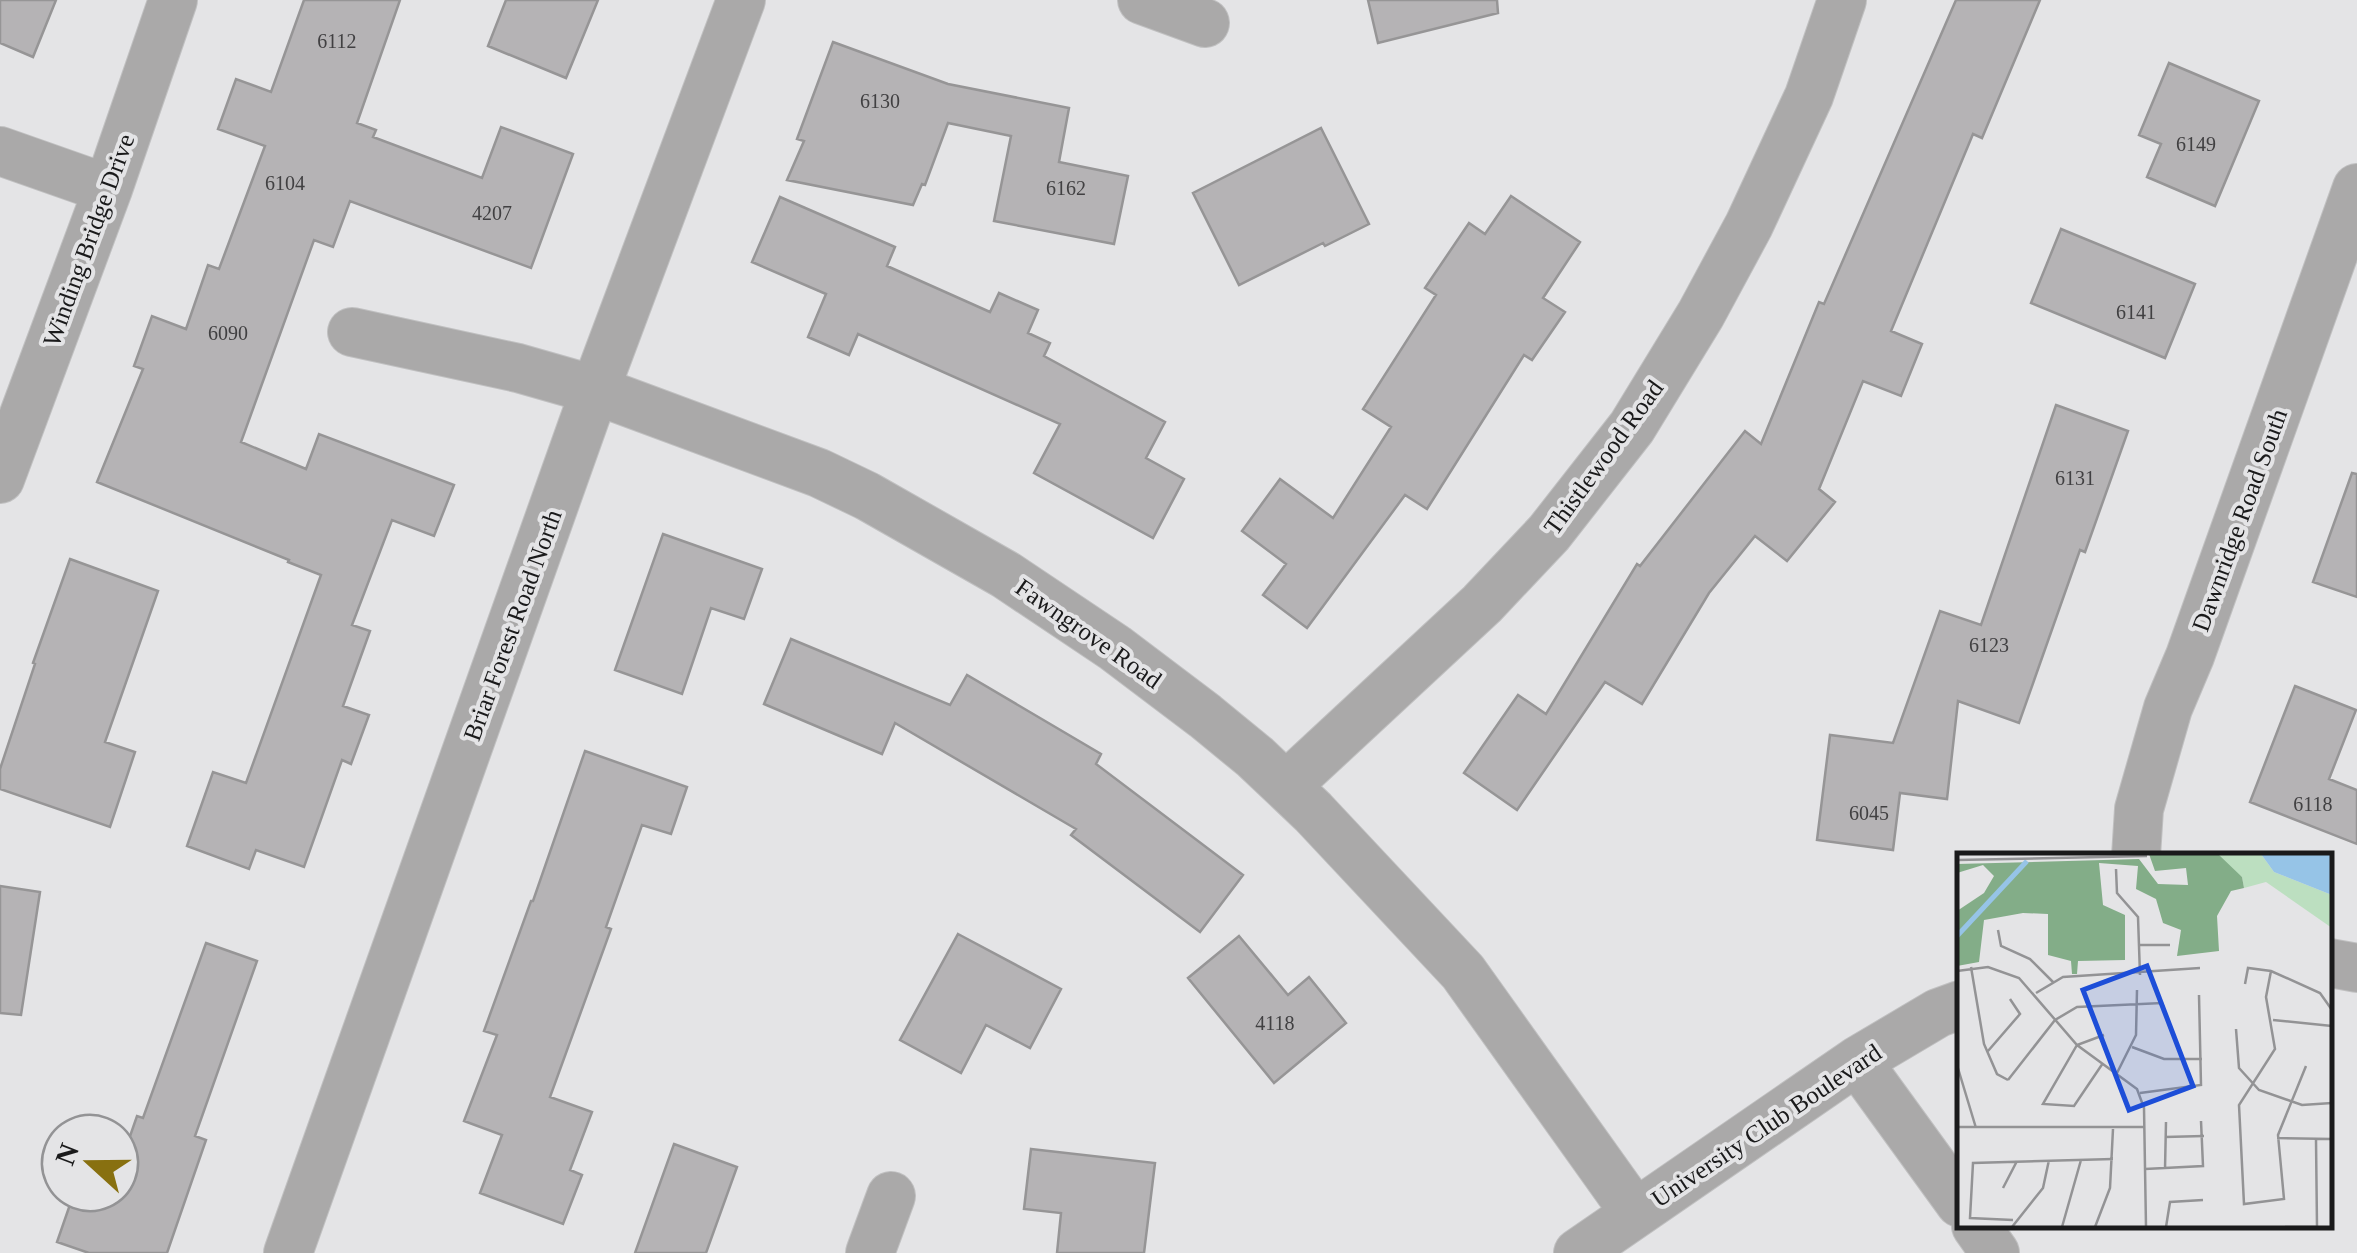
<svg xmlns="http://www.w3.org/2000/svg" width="2357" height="1253" font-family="Georgia,serif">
	<rect width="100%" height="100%" fill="#e4e4e6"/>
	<path fill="#b5b3b5" stroke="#969596" stroke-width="2.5" d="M 0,0 L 56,0 L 33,57 L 0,43 Z
		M 304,0 L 400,0 L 357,123 L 376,130 L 373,137 L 482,178 L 501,127 L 573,154 L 531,268 L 350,201 L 333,247 L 314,240 L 241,442 L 306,469 L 319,434 L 454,485 L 434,536 L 392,520 L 352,625 L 370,631 L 343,706 L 369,715 L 351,764 L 342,760 L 304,867 L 256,850 L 249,869 L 187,846 L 213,772 L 246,783 L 321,575 L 288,562 L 289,560 L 97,482 L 143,369 L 134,366 L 152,316 L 186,329 L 208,265 L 219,269 L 265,146 L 218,129 L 236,79 L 271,92 Z
		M 506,0 L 598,0 L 566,78 L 488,46 Z
		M 1368,0 L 1497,0 L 1498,13 L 1378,43 Z
		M 1956,0 L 2040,0 L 1982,138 L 1973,134 L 1891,331 L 1922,344 L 1901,396 L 1863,381 L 1819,489 L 1835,502 L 1787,561 L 1755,536 L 1709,593 L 1642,704 L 1605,682 L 1517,810 L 1464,773 L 1518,695 L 1546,714 L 1637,564 L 1640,566 L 1745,431 L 1761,444 L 1819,302 L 1824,304 Z
		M 833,42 L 948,84 L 1069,108 L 1059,162 L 1128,176 L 1114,244 L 994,221 L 1011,136 L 948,123 L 925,185 L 922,184 L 913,205 L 787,180 L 804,141 L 797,139 Z
		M 2169,63 L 2259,101 L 2215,206 L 2147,177 L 2161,144 L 2139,135 Z
		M 1321,128 L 1369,224 L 1325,246 L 1323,243 L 1239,285 L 1193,193 Z
		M 1511,196 L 1580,242 L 1543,298 L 1565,312 L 1532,360 L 1524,355 L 1427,509 L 1405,495 L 1307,628 L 1263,595 L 1286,564 L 1242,531 L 1280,479 L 1333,518 L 1391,427 L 1363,409 L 1436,295 L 1425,288 L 1469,223 L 1485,234 Z
		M 780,197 L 895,247 L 887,266 L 990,312 L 999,293 L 1038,310 L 1028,333 L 1050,343 L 1044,356 L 1165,422 L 1146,458 L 1184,479 L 1153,538 L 1034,473 L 1060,424 L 858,334 L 849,355 L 808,337 L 826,294 L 752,262 Z
		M 2061,229 L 2195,284 L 2165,358 L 2031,303 Z
		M 2056,405 L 2128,431 L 2085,552 L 2080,550 L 2019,723 L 1958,701 L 1947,799 L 1900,793 L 1893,850 L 1817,840 L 1830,735 L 1893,743 L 1940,611 L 1981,625 Z
		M 2352,473 L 2357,474 L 2357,597 L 2313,582 Z
		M 663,534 L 762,569 L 744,619 L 711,608 L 682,694 L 615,670 Z
		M 70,559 L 158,591 L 105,742 L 135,752 L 110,827 L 0,789 L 0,769 L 35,664 L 33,663 Z
		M 791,639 L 950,705 L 967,675 L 1101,754 L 1096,764 L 1243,875 L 1200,932 L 1071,835 L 1076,829 L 895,723 L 882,754 L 764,704 Z
		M 2295,686 L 2356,710 L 2329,779 L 2357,790 L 2357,844 L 2250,802 Z
		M 585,751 L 687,787 L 671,834 L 642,825 L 606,927 L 611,929 L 550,1097 L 592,1112 L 570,1170 L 582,1175 L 563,1224 L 480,1193 L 502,1135 L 464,1121 L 497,1035 L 484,1031 L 531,901 L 533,901 Z
		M 0,886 L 40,892 L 21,1015 L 0,1013 Z
		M 958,934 L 1061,989 L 1030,1048 L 986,1025 L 961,1073 L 900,1040 Z
		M 1239,936 L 1288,995 L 1309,977 L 1346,1023 L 1274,1083 L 1188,978 Z
		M 206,943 L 257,961 L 195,1136 L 206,1140 L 167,1253 L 89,1253 L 57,1242 L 74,1193 L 120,1193 L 120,1165 L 137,1116 L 143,1118 Z
		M 674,1144 L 737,1167 L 706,1253 L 635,1253 Z
		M 1031,1149 L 1155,1163 L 1144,1253 L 1057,1253 L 1061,1213 L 1024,1209 Z"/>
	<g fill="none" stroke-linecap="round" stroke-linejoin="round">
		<g stroke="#c0c0c1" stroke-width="50">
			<path id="minor" d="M 1142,0 L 1205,23
				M 0,151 L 108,189
				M 352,332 L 518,368 L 595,390 L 819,473 L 867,496 L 1006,575 L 1115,648 L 1205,716 L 1255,757 L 1313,812 L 1463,972 L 1635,1213
				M 0,479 L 108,189 L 173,0
				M 1286,786 L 1482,604 L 1549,533 L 1632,427 L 1701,314 L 1749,225 L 1809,96 L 1842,0
				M 2136,856 L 2139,809 L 2168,708 L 2190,656 L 2357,188
				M 2330,963 L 2357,968
				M 1857,1061 L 1960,1203
				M 1976,1226 L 1995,1253
				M 288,1253 L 595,390 L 741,0
				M 870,1253 L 891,1196
				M 1578,1253 L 1857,1061 L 1938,1013 L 1960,1005"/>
		</g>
		<use href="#minor" stroke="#aaa9a9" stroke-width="48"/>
	</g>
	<g text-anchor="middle" stroke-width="8" stroke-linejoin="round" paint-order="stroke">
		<g font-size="20" fill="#414042">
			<text x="337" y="48">6112</text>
			<text x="880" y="108">6130</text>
			<text x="2196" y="151">6149</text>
			<text x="285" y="190">6104</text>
			<text x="1066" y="195">6162</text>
			<text x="492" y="220">4207</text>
			<text x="2136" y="319">6141</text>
			<text x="228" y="340">6090</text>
			<text x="2075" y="485">6131</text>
			<text x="1989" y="652">6123</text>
			<text x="2313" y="811">6118</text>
			<text x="1869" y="820">6045</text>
			<text x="1275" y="1030">4118</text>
		</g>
		<g font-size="25" fill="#1a1a1b" stroke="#e4e4e6">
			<text transform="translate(88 240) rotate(-70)" y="9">Winding Bridge Drive</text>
			<text transform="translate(1603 457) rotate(-54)" y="9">Thistlewood Road</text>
			<text transform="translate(2239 520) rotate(-70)" y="9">Dawnridge Road South</text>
			<text transform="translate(512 625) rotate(-70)" y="9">Briar Forest Road North</text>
			<text transform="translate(1089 633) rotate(35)" y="9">Fawngrove Road</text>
			<text transform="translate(1766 1125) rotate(-34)" y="9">University Club Boulevard</text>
		</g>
	</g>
	<g transform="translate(1957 853)">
		<rect width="375" height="375" fill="#e4e4e6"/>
		<path d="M 254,1 L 304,1 L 317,19 L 375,42 L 375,75 L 309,29 L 287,35 L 285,24 Z" fill="#bcdfc0"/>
		<path d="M 192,1 L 262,2 L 285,24 L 287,35 L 274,38 L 260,63 L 262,98 L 220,103 L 224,77 L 206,70 L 199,46 L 179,36 L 181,13 L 142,10 L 146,52 L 168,62 L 168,107 L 121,108 L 120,121 L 115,121 L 114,108 L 91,102 L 91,61 L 66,60 L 27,67 L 22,109 L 0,113 L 0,58 L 27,40 L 37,23 L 26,12 L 0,20 L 0,11 L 182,6 L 201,31 L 231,32 L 229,15 L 198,18 Z" fill="#83ad88"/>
		<path d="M 304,1 L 375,1 L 375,42 L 317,19 Z" fill="#96c4e7"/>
		<path fill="none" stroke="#96c4e7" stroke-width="5" d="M 0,83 L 70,8"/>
		<path fill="none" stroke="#939395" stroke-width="2.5" d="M 0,7 L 190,3M 159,16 L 160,40 L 181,64 L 183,122M 41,77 L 44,93 L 73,106 L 96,129M 182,92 L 213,92M 14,114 L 27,191 L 40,221 L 51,227M 0,118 L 31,114 L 62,125 L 120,192 L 180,236 L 187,255 L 189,374M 314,118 L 309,144 L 318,196 L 282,252 L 287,351 L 327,346 L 321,282 L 349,213M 288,131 L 291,115 L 314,118 L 363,140 L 375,157M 79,140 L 106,124 L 243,115M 316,167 L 375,173M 279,176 L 282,215 L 302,237 L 345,252 L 375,250M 175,194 L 207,206 L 245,206M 31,198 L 63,161 L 53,146M 146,210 L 117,253 L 86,251 L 120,192 L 147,182M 0,212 L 19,275M 160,220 L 179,182 L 180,137M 51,227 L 98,167 L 120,154 L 205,150 L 213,175M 183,240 L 244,232 L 242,142M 0,274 L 187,274M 208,284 L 247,283M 320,285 L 375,286M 359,287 L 360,374M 188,316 L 246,313 L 244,268M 208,316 L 209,269M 46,335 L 60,308M 56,367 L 13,365 L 16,310 L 156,306M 55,374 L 86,335 L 92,307M 105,374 L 124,307M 138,374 L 153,335 L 156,276M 209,374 L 213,349 L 246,347M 328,374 L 360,374"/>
		<path fill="#1d4ed8" fill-opacity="0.15" stroke="#1d4ed8" stroke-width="5" d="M 190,113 L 236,233 L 172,257 L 126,137 Z"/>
		<rect width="375" height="375" fill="none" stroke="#1a1a1b" stroke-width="5"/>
	</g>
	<g transform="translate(90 1163) rotate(291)"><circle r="48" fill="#e4e4e6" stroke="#939395" stroke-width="2.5"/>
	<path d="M0-8L18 38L0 25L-18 38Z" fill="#887010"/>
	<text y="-15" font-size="28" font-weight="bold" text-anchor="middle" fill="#1a1a1b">N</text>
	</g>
</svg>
